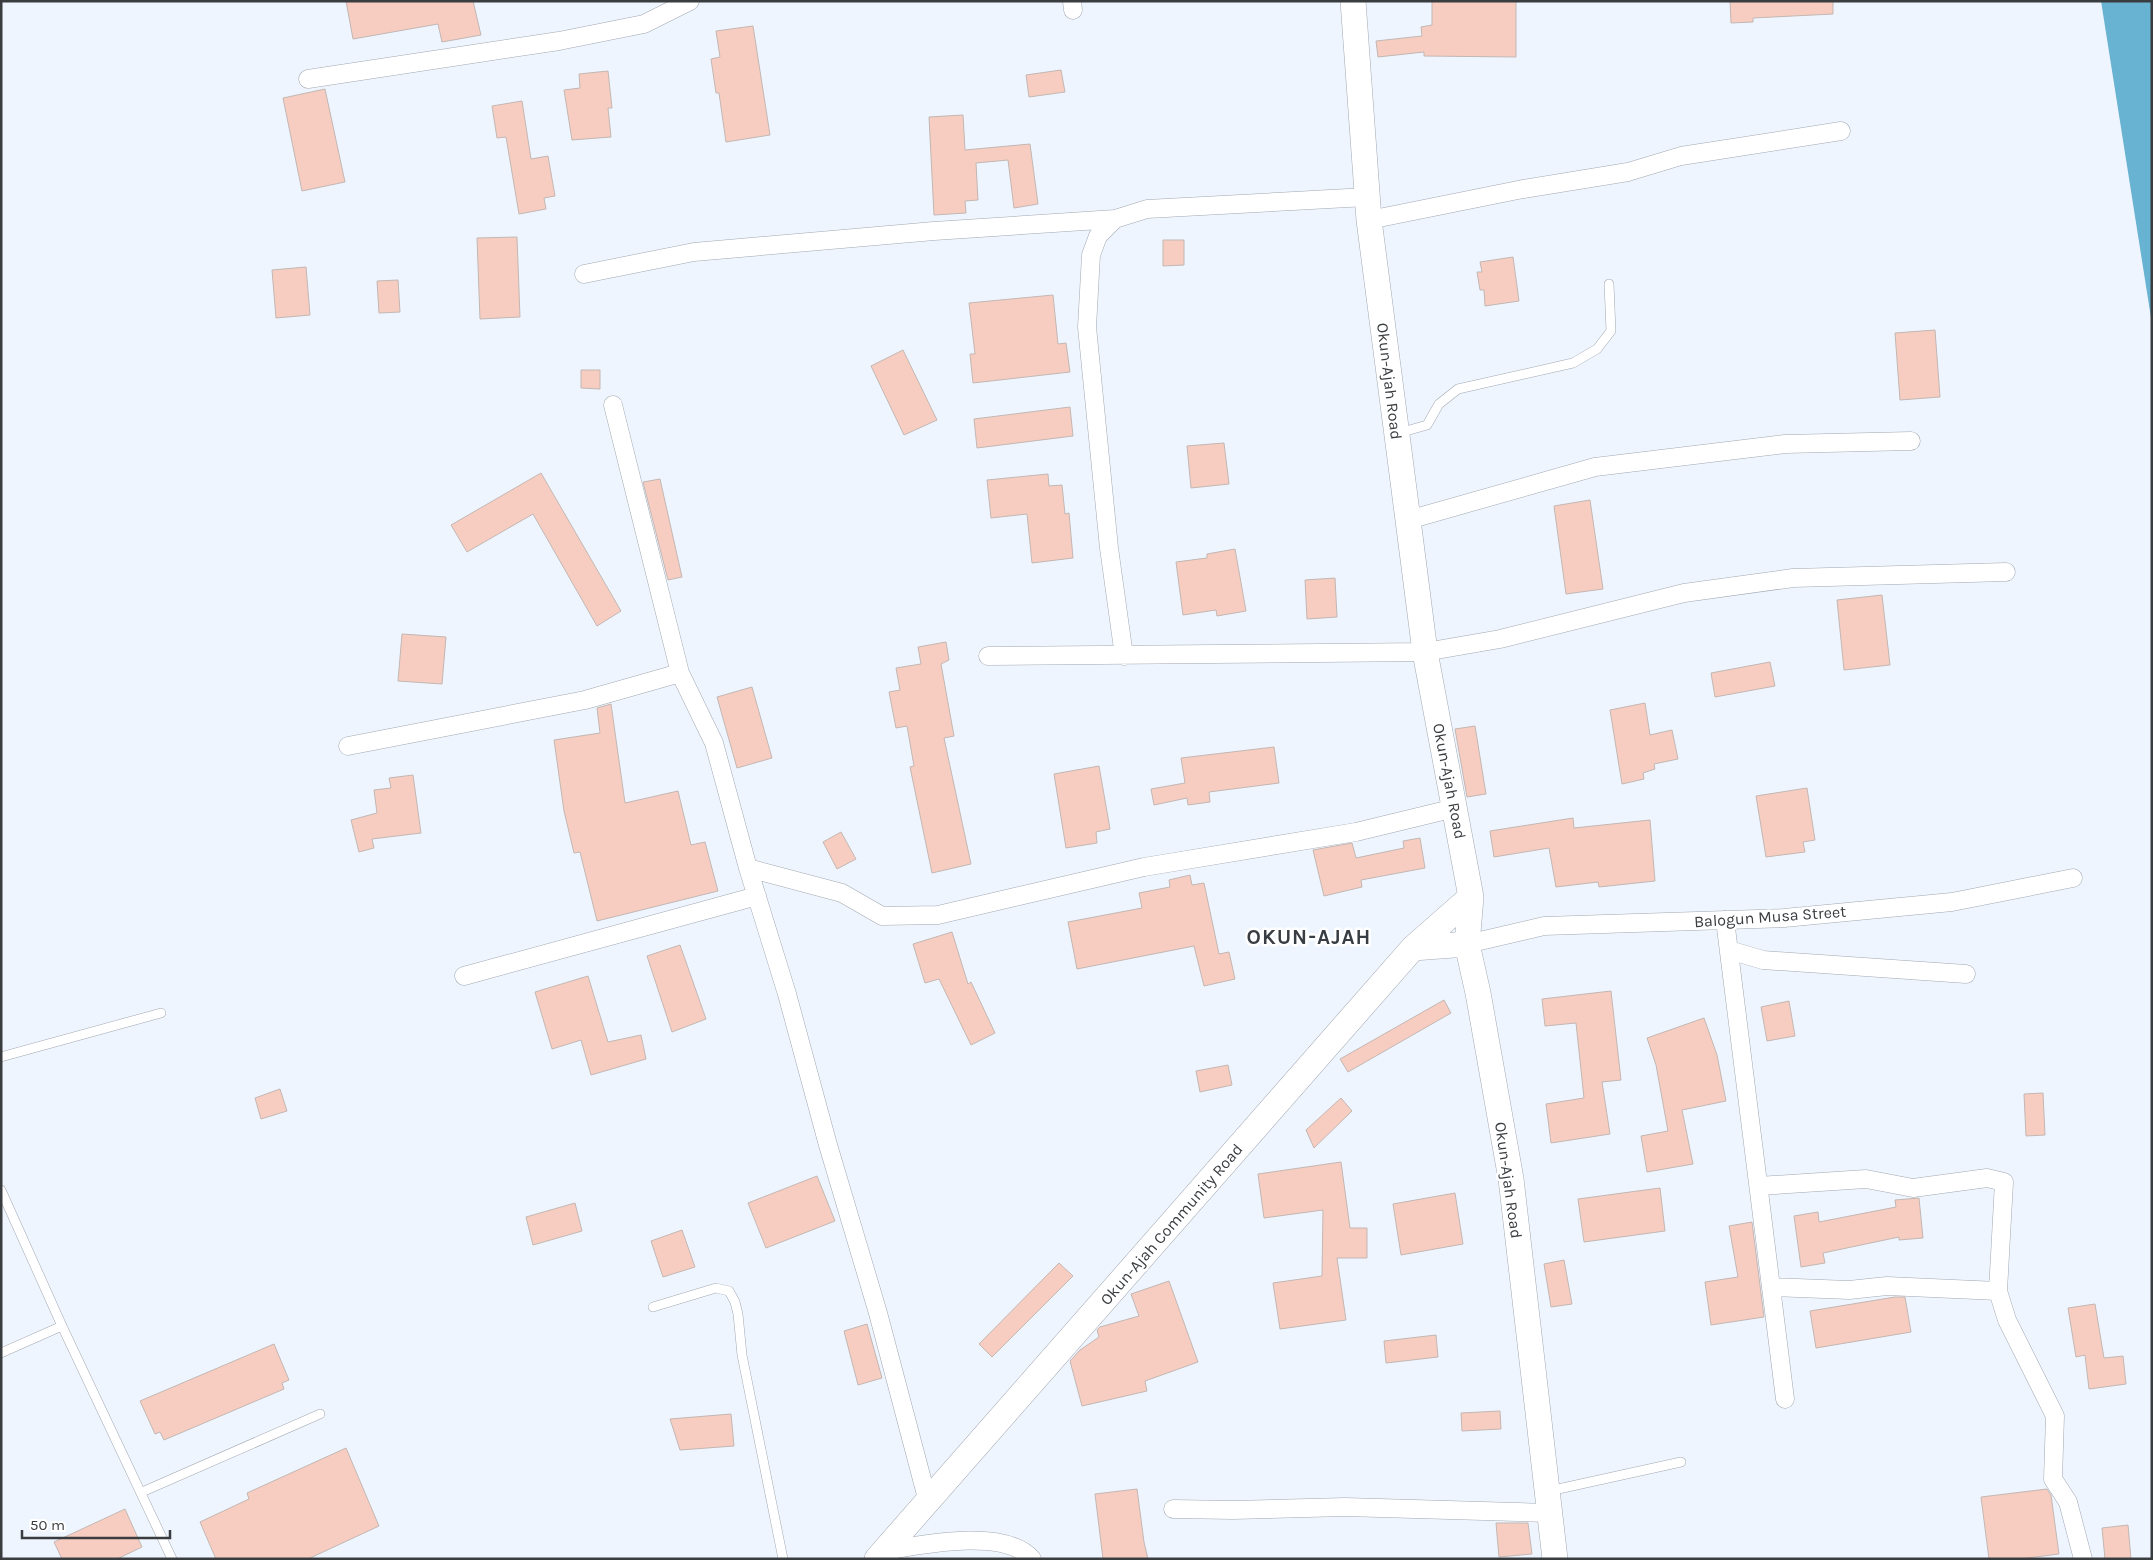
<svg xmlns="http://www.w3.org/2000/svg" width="2153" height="1560" font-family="Karla,sans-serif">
	<rect width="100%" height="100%" fill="#eff5ff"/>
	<path fill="#68b2d2" d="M 2101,1 L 2152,1 L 2152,324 Z"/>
	<path fill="#f8cdc1" stroke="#c2b7b3" d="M 346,1 L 473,1 L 481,35 L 442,42 L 438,24 L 353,39 Z
		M 1432,1 L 1516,1 L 1516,57 L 1424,56 L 1424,52 L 1378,57 L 1376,41 L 1422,36 L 1421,27 L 1432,25 Z
		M 1730,1 L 1833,1 L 1833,14 L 1753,18 L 1753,22 L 1731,23 Z
		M 753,26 L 770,135 L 726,142 L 719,93 L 716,93 L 711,59 L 720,57 L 716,31 Z
		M 1061,70 L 1065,92 L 1029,97 L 1026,75 Z
		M 608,71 L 612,108 L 608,108 L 611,137 L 572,140 L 564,90 L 580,88 L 579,74 Z
		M 325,89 L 345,182 L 302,191 L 283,98 Z
		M 522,101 L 531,159 L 548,156 L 555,196 L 544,198 L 546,209 L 519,214 L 506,137 L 497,138 L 492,106 Z
		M 963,115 L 965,150 L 1030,144 L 1038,204 L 1014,208 L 1008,160 L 976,163 L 978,200 L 965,201 L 966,213 L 934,215 L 929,117 Z
		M 517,237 L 520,317 L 480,319 L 477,238 Z
		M 1163,240 L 1184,240 L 1184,265 L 1163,266 Z
		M 1513,257 L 1519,301 L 1485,306 L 1484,290 L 1480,290 L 1477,272 L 1482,272 L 1480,262 Z
		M 306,267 L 310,315 L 276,318 L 272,270 Z
		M 398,280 L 400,312 L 379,313 L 377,281 Z
		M 1053,295 L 1058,344 L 1066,343 L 1070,372 L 973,383 L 970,354 L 975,354 L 969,303 Z
		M 1935,330 L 1940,397 L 1900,400 L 1895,333 Z
		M 903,350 L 937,420 L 904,435 L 871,366 Z
		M 581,370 L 600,370 L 600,389 L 581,388 Z
		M 1070,407 L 1073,436 L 977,448 L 974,419 Z
		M 1224,443 L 1229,484 L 1191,488 L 1187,446 Z
		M 541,473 L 621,611 L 597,626 L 533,514 L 467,552 L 451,525 Z
		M 1048,474 L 1049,486 L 1062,485 L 1065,514 L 1069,513 L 1073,558 L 1032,563 L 1027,514 L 991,518 L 987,480 Z
		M 660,479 L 682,577 L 668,580 L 643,482 Z
		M 1590,500 L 1603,589 L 1566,594 L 1554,506 Z
		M 1235,549 L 1246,611 L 1217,616 L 1216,610 L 1183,615 L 1176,562 L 1207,558 L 1207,554 Z
		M 1335,578 L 1337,617 L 1307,619 L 1305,580 Z
		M 1882,595 L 1890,665 L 1844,670 L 1837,600 Z
		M 402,634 L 446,637 L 442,684 L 398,681 Z
		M 946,642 L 949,660 L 941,664 L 954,736 L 944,738 L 971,864 L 932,873 L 910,767 L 914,766 L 907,726 L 896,728 L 889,692 L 900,690 L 896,668 L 921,664 L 918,647 Z
		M 1770,662 L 1775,686 L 1715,697 L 1711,673 Z
		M 752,687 L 772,758 L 737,768 L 717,697 Z
		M 1645,703 L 1650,735 L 1672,730 L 1678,759 L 1654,764 L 1655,769 L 1643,773 L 1644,779 L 1622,784 L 1610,710 Z
		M 611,704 L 625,803 L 678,791 L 691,845 L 705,842 L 718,891 L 597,921 L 580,852 L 574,853 L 564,811 L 554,740 L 600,733 L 597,708 Z
		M 1475,726 L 1486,794 L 1467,797 L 1455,729 Z
		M 1274,747 L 1279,783 L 1209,792 L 1210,802 L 1188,805 L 1187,798 L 1154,805 L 1151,789 L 1185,783 L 1181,758 Z
		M 1099,766 L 1110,829 L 1096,832 L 1097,843 L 1066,848 L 1054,774 Z
		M 413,775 L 421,833 L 372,839 L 374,848 L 359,852 L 351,820 L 377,813 L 374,790 L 391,788 L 389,778 Z
		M 1807,788 L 1815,840 L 1803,842 L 1805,852 L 1766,857 L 1756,796 Z
		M 1573,818 L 1574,828 L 1650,820 L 1655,881 L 1599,887 L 1598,882 L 1556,887 L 1549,848 L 1494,857 L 1490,831 Z
		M 841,832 L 856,859 L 837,869 L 823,842 Z
		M 1420,838 L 1425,868 L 1361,880 L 1362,887 L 1324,896 L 1313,850 L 1352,843 L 1356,858 L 1404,848 L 1403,841 Z
		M 1190,875 L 1192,885 L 1204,883 L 1219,954 L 1229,952 L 1235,979 L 1204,986 L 1194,946 L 1077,969 L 1068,922 L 1142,908 L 1139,893 L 1170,887 L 1169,880 Z
		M 952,932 L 968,984 L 971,982 L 995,1033 L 971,1045 L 939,979 L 925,983 L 913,944 Z
		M 680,945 L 706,1019 L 672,1032 L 647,956 Z
		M 588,976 L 608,1042 L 641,1035 L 646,1059 L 591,1075 L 581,1040 L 552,1049 L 535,992 Z
		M 1611,991 L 1621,1080 L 1602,1082 L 1610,1134 L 1551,1143 L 1546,1104 L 1584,1098 L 1576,1023 L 1545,1026 L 1542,999 Z
		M 1444,1000 L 1451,1013 L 1348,1072 L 1340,1059 Z
		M 1789,1001 L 1795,1036 L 1767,1041 L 1761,1007 Z
		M 1704,1018 L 1717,1055 L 1726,1101 L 1682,1110 L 1693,1164 L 1647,1172 L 1641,1136 L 1668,1131 L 1656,1065 L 1647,1038 Z
		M 1228,1065 L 1232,1085 L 1200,1092 L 1196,1071 Z
		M 280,1089 L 287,1111 L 261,1119 L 255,1098 Z
		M 2043,1093 L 2045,1135 L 2026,1136 L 2024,1094 Z
		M 1341,1098 L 1352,1111 L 1314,1148 L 1306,1130 Z
		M 1341,1162 L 1350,1228 L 1367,1228 L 1367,1258 L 1337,1258 L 1346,1320 L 1280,1329 L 1273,1283 L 1322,1276 L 1323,1210 L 1264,1218 L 1258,1174 Z
		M 817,1176 L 835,1221 L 766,1248 L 748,1203 Z
		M 1660,1188 L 1665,1231 L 1584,1242 L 1578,1199 Z
		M 1455,1193 L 1463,1244 L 1401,1255 L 1393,1204 Z
		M 1919,1198 L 1923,1238 L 1899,1240 L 1899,1237 L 1823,1253 L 1825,1263 L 1801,1267 L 1794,1216 L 1818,1212 L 1819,1222 L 1896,1207 L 1895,1200 Z
		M 575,1203 L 582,1231 L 533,1245 L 526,1217 Z
		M 1752,1222 L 1764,1317 L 1711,1325 L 1705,1282 L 1738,1277 L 1729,1226 Z
		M 682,1230 L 695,1267 L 663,1277 L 651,1241 Z
		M 1564,1260 L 1572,1304 L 1551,1307 L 1544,1264 Z
		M 1059,1263 L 1073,1276 L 992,1357 L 979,1344 Z
		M 1169,1281 L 1198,1362 L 1145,1381 L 1147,1391 L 1082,1406 L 1070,1361 L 1080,1350 L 1099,1337 L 1097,1330 L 1100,1327 L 1139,1316 L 1131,1294 Z
		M 1895,1297 L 1905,1297 L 1911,1332 L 1816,1348 L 1810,1311 Z
		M 2095,1304 L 2104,1358 L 2123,1356 L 2126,1384 L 2089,1389 L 2085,1355 L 2076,1357 L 2068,1308 Z
		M 867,1324 L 882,1378 L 858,1385 L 844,1331 Z
		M 1436,1335 L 1438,1357 L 1386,1363 L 1384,1341 Z
		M 274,1344 L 289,1380 L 282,1383 L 284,1389 L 164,1440 L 160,1432 L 155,1434 L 140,1401 Z
		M 1500,1411 L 1501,1429 L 1462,1431 L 1461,1413 Z
		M 731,1414 L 734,1446 L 680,1450 L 670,1419 Z
		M 346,1448 L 379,1526 L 308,1559 L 216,1559 L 200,1522 L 249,1499 L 247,1493 Z
		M 1137,1489 L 1144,1542 L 1148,1559 L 1103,1559 L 1095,1494 Z
		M 2047,1489 L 2051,1495 L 2059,1554 L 2020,1559 L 1989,1559 L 1981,1497 Z
		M 125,1509 L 142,1547 L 117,1559 L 62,1559 L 54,1542 Z
		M 1496,1523 L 1528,1523 L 1532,1554 L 1499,1557 Z
		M 2128,1525 L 2131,1559 L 2105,1559 L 2102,1528 Z"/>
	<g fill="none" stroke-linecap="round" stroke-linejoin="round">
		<g stroke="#a2a8b1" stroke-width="10">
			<path id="lane" d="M 1399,433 L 1427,425 L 1439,404 L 1458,389 L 1573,363 L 1597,349 L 1611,331 L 1609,284
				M 1,1057 L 161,1013
				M 1,1190 L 62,1326 L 172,1559
				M 653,1307 L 716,1288 L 729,1291 L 735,1302 L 738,1314 L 742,1355 L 783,1559
				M 1,1353 L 62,1326
				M 1549,1491 L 1681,1462
				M 142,1492 L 320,1414"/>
		</g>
		<g stroke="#a2a8b1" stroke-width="19">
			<path id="street" d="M 1072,1 L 1073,10
				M 308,79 L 559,41 L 644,24 L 690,1
				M 1115,219 L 1098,236 L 1091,255 L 1087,327 L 1109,548 L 1124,656
				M 1369,220 L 1523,189 L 1628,172 L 1681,156 L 1841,131
				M 584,274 L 694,252 L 934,231 L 1115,219 L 1147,209 L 1367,197
				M 613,405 L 680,673 L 714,743 L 748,868 L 787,994 L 828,1145 L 878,1313 L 928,1502
				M 1408,520 L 1595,467 L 1785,444 L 1911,441
				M 988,656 L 1425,652 L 1500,639 L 1684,593 L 1793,578 L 2006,572
				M 348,746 L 585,700 L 680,673
				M 748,868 L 842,893 L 882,916 L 938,915 L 1144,867 L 1356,832 L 1455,808
				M 1725,920 L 1785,1399
				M 1467,944 L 1544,926 L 1784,918 L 1952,902 L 2073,878
				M 1729,950 L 1763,960 L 1966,974
				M 464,976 L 757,896
				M 1759,1186 L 1866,1179 L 1913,1188 L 1987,1178 L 2004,1182 L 1998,1291 L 2007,1320 L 2055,1416 L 2053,1479 L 2068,1502 L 2083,1559
				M 1771,1287 L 1849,1290 L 1887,1286 L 1998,1291
				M 1173,1509 L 1233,1510 L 1345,1507 L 1549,1513
				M 884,1551 C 921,1545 1004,1527 1032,1559"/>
		</g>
		<g stroke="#a2a8b1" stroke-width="26">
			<path id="secondary" d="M 1353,1 L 1369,220 L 1408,520 L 1425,652 L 1471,897 L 1467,944 L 1478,993 L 1511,1179 L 1555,1559
				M 1413,948 L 1467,944
				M 877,1559 L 1413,948 L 1471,897"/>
		</g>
		<use href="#lane" stroke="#fff" stroke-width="9"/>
		<use href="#street" stroke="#fff" stroke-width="18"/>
		<use href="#secondary" stroke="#fff" stroke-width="25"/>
	</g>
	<g text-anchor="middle" stroke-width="5" stroke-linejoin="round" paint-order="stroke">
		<g font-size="16" fill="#3a3d40" stroke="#fff">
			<text transform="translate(1390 381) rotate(83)" y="6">Okun-Ajah Road</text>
			<text transform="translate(1450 781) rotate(79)" y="6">Okun-Ajah Road</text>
			<text transform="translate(1770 916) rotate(-4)" y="6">Balogun Musa Street</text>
			<text transform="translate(1509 1180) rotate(82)" y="6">Okun-Ajah Road</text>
			<text transform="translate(1171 1224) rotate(-49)" y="6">Okun-Ajah Community Road</text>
		</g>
		<g font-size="21" font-weight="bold" letter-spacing="1" fill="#383d44" stroke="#fff">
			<text x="1309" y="944">OKUN-AJAH</text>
		</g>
	</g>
	<rect width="2153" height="1560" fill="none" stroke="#3a3d40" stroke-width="5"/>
	<path d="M22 1530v8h148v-8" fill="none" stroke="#3a3d40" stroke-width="2.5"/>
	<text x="30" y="1530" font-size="15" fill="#3a3d40" stroke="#ffffff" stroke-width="4" paint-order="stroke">50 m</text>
</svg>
